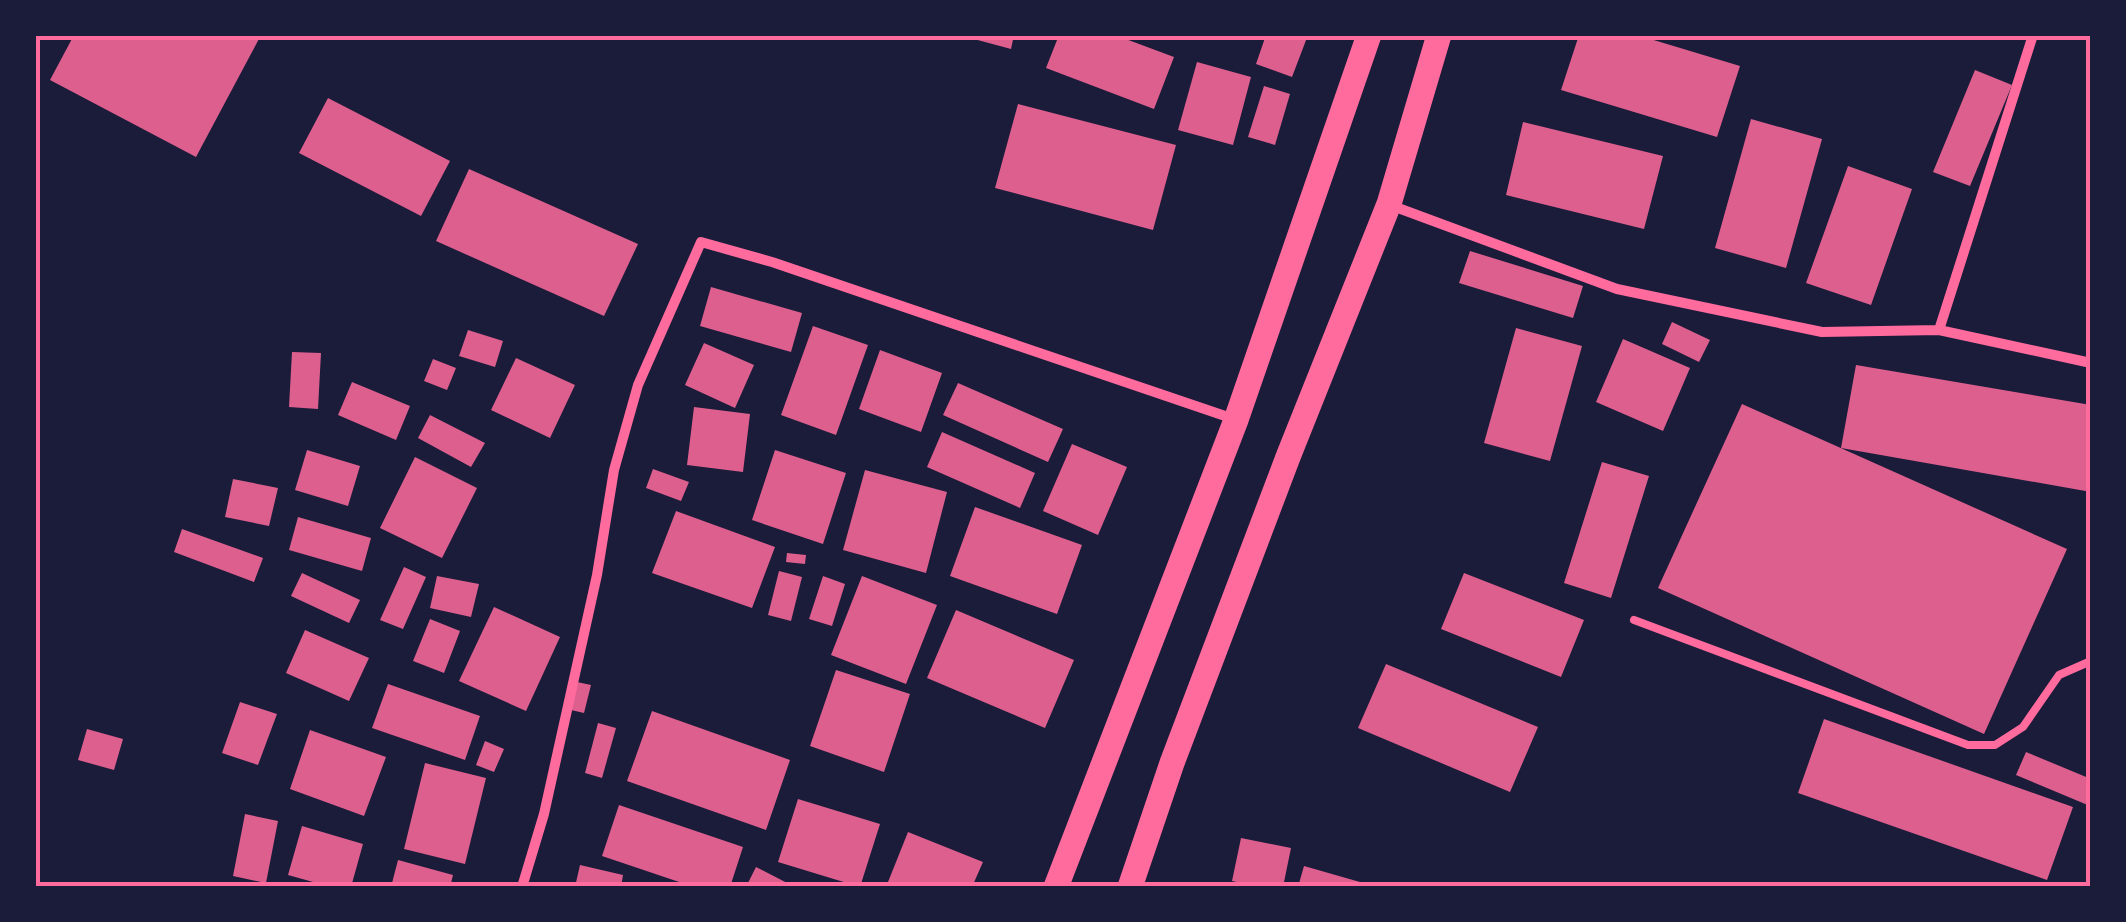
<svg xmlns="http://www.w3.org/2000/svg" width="2126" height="922" font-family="Roboto,sans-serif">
	<rect width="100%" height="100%" fill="#1b1b3a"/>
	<path fill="#dd5f8e" d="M 74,35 L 255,35 L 260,37 L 196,157 L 50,80 Z
		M 959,35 L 1014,35 L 1011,49 Z
		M 1059,35 L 1115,35 L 1174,57 L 1154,109 L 1046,68 Z
		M 1266,35 L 1308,35 L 1292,77 L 1256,64 Z
		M 1579,35 L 1637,35 L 1740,66 L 1717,137 L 1561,90 Z
		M 1197,62 L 1251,77 L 1233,145 L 1178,130 Z
		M 1975,70 L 2012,85 L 1970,186 L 1933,172 Z
		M 1264,86 L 1290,94 L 1275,145 L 1248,137 Z
		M 328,98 L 450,161 L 421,216 L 299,153 Z
		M 1018,104 L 1176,145 L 1153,230 L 995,188 Z
		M 1751,119 L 1822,139 L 1786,268 L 1715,248 Z
		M 1523,122 L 1663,156 L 1644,229 L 1506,195 Z
		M 1848,166 L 1912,189 L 1871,305 L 1806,283 Z
		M 469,169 L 638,244 L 604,316 L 436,241 Z
		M 1470,251 L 1583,286 L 1573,318 L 1459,283 Z
		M 711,287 L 802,313 L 791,352 L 700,326 Z
		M 1672,322 L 1710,340 L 1699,362 L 1662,344 Z
		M 813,326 L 868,345 L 836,435 L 781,415 Z
		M 1516,328 L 1582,346 L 1550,461 L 1484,443 Z
		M 468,330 L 503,341 L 495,367 L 459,356 Z
		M 1623,339 L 1690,368 L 1663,431 L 1596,402 Z
		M 704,343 L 754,365 L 735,408 L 685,385 Z
		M 880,350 L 942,373 L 921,432 L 859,409 Z
		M 292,352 L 321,353 L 318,409 L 289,407 Z
		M 516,358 L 575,385 L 550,438 L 491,410 Z
		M 433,359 L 456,368 L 447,390 L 424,381 Z
		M 1856,365 L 2091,405 L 2091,492 L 1841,448 Z
		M 352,382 L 410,406 L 396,440 L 338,415 Z
		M 958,383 L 1063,429 L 1048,462 L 943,415 Z
		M 1742,404 L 2067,549 L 1984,734 L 1658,588 Z
		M 694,407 L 750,414 L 743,472 L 687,465 Z
		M 430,415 L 485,443 L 471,467 L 418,438 Z
		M 942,432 L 1035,473 L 1020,508 L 927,467 Z
		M 1072,444 L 1127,467 L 1098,535 L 1043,511 Z
		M 307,450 L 360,466 L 348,506 L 295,490 Z
		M 775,450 L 846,473 L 823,544 L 752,520 Z
		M 415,457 L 477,488 L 442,558 L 380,528 Z
		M 1602,462 L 1649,476 L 1611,598 L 1564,583 Z
		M 653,469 L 689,482 L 681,501 L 646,488 Z
		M 865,470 L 947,492 L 926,573 L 843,550 Z
		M 233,479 L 278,488 L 269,526 L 225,517 Z
		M 975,507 L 1082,545 L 1057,614 L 950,576 Z
		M 676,511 L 775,547 L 752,608 L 652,573 Z
		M 298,517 L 371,538 L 362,571 L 289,550 Z
		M 182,529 L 263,558 L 254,582 L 174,552 Z
		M 787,553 L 806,555 L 805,564 L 786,562 Z
		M 404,567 L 426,577 L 403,629 L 380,620 Z
		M 779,571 L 802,577 L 791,621 L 768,615 Z
		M 302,573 L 360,600 L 349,623 L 291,596 Z
		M 1464,573 L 1584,620 L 1561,677 L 1441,629 Z
		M 437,576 L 479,584 L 471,617 L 430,608 Z
		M 823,576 L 845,584 L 832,626 L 809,619 Z
		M 862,576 L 937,605 L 906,684 L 831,655 Z
		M 494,607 L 560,637 L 526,711 L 459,681 Z
		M 956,610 L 1074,660 L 1045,728 L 927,678 Z
		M 430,619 L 460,631 L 444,673 L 413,661 Z
		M 305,630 L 369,658 L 349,701 L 286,673 Z
		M 1386,664 L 1538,727 L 1510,792 L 1358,728 Z
		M 836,670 L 910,694 L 884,772 L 810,746 Z
		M 577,682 L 591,685 L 584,713 L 571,710 Z
		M 388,684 L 480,716 L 465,760 L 372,728 Z
		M 240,702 L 277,714 L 258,765 L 222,753 Z
		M 652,711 L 790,760 L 766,830 L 627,781 Z
		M 1824,719 L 2073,807 L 2047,880 L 1798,793 Z
		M 598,723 L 616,728 L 602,778 L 585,773 Z
		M 87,729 L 123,739 L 114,770 L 78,760 Z
		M 310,730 L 386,757 L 364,816 L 290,789 Z
		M 485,741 L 504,749 L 494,772 L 476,765 Z
		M 2026,752 L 2091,779 L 2090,806 L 2016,775 Z
		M 425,763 L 486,778 L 465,864 L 404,849 Z
		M 798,799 L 880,824 L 860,887 L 778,862 Z
		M 619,805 L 743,847 L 730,887 L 694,887 L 602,856 Z
		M 245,814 L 278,821 L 266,883 L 233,876 Z
		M 302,826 L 363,844 L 351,887 L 331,887 L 288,875 Z
		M 908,832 L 983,862 L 972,887 L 886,887 Z
		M 1241,838 L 1291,848 L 1283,887 L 1260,887 L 1232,881 Z
		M 398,860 L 453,875 L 450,887 L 391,887 Z
		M 580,865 L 623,875 L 621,887 L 575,887 Z
		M 1304,866 L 1374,886 L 1373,887 L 1298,887 Z
		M 756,867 L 795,887 L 746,887 Z"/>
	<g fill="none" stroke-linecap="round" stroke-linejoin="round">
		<path stroke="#ff6b9d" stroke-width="8" d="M 1634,620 L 1968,745 L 1995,745 L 2023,727 L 2059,675 L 2091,661"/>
		<path stroke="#ff6b9d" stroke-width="10" d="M 1390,205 L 1617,289 L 1822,332 L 1939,330 L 2091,363
			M 1939,330 L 2033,35
			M 522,887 L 544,814 L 597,575 L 614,470 L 638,385 L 701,242 L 772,262 L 1234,419"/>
		<path stroke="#ff6b9d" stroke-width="25" d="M 1056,887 L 1236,420 L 1369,35
			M 1130,887 L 1172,763 L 1288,457 L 1389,204 L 1439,35"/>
	</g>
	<rect width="2126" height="922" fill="none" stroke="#1b1b3a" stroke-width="75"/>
	<rect x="38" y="38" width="2050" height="846" fill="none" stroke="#ff6b9d" stroke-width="4"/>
</svg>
